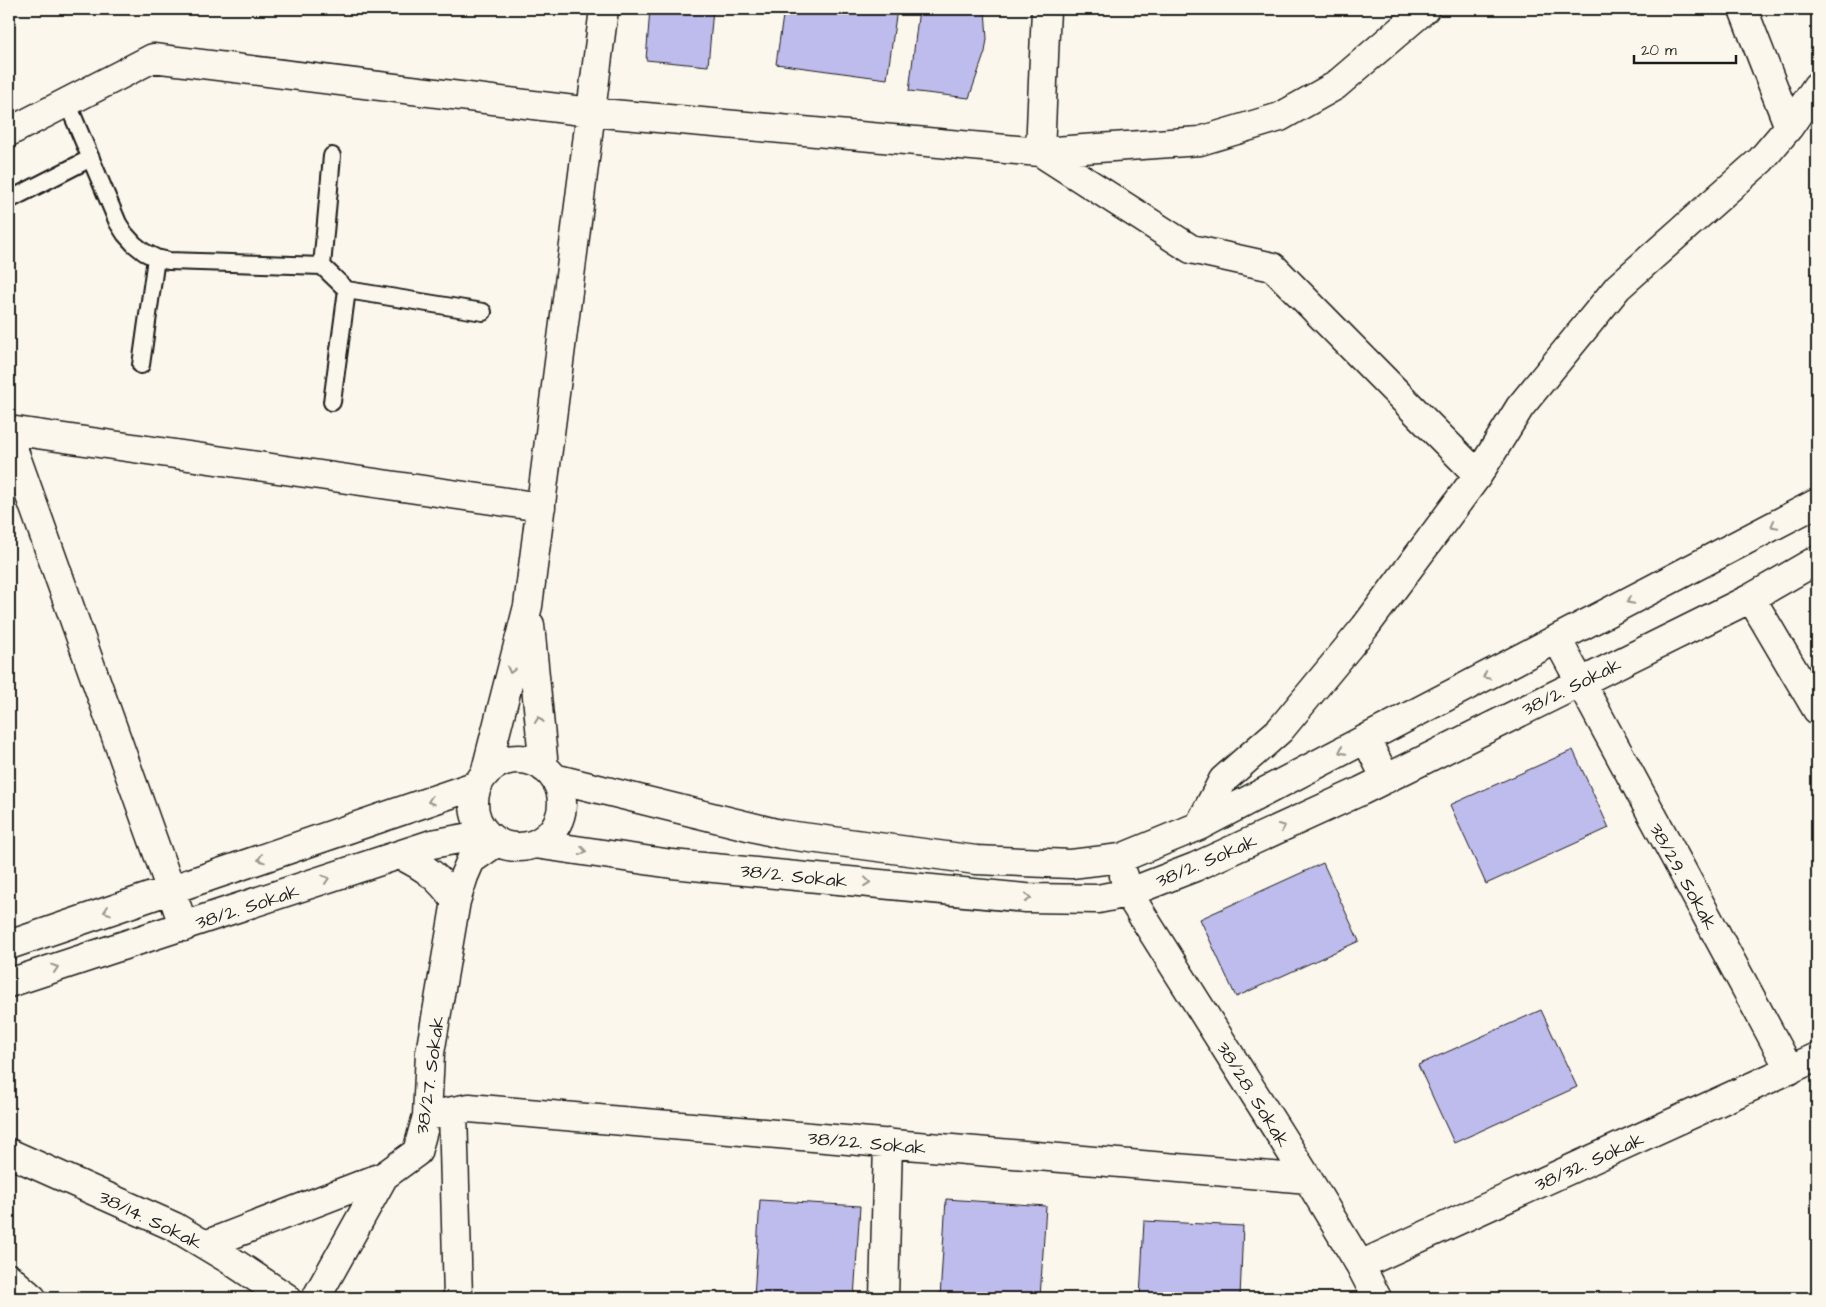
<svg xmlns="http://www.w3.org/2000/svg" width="1826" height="1307" font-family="'Architects Daughter',sans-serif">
	<rect width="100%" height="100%" fill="#fbf7ec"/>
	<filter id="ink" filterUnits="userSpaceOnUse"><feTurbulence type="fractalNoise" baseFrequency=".02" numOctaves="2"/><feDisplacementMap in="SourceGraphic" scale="10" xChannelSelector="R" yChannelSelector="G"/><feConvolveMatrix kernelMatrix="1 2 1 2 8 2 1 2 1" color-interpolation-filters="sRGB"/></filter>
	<g filter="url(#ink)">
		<path fill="#bebbed" stroke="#1c1c1c" d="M 650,9 L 713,9 L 708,66 L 646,60 Z
			M 784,9 L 897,9 L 887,79 L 776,64 Z
			M 919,9 L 985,9 L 987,39 L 985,52 L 969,98 L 909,91 Z
			M 1573,750 L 1609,828 L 1486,884 L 1450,805 Z
			M 1323,863 L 1359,941 L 1236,997 L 1200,919 Z
			M 1541,1010 L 1577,1087 L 1454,1143 L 1418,1065 Z
			M 946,1199 L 1046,1206 L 1040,1298 L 940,1298 Z
			M 760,1200 L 860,1206 L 854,1298 L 754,1298 Z
			M 1144,1221 L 1243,1226 L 1240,1298 L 1140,1298 Z"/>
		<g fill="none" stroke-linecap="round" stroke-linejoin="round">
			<g stroke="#1c1c1c" stroke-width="20">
				<path id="service" d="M 67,102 L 118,223 L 125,234 L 134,244 L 144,252 L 156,258 L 169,261 L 322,266 L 347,290 L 483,312
					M 9,200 L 91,158
					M 322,266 L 332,156
					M 141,365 L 156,258
					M 332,402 L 347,290"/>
			</g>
			<g stroke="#1c1c1c" stroke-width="31">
				<path id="minor" d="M 1046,9 L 1040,152 L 1191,249 L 1273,267 L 1478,475
					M 1743,9 L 1789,127
					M 9,132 L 153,58 L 590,112 L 1040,152 L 1200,141 L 1280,117 L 1335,86 L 1425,9
					M 9,430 L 541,507
					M 9,437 L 184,927
					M 1751,598 L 1817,710
					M 530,625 L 544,768
					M 1557,639 L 1790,1070
					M 1366,739 L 1386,779
					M474 803a44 44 0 1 1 88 0a44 44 0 1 1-88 0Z
					M 485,774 L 528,606 L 604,9
					M 554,778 L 780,834 L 976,860 L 1071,864 L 1121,858 L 1199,826 L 1817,503
					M 1199,826 L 1223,780 L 1280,730 L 1365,627 L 1478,475 L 1520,407 L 1618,287 L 1761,160 L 1789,127 L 1817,86
					M 535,844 L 672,864 L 1026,898 L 1098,899 L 1128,893 L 1195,867 L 1361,791 L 1751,598 L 1817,560
					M 400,855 C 427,868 438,877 456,901
					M 1124,876 L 1128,893 L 1308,1179 L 1360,1265 L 1377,1298
					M 9,945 L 477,785
					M 9,983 L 432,844 L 486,834
					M 453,1111 L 458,1298
					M 427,1116 L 469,1108 L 1308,1179
					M 9,1153 L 175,1227 L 230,1260 L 287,1298
					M 205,1245 L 384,1176 L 417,1152 L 427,1116 L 430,1053 L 456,901 L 464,876 L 471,860 L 497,842
					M 1360,1265 L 1817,1057
					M 9,1278 L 32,1298
					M 316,1298 L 384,1176
					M 884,1298 L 888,1143"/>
			</g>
			<use href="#service" stroke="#fbf7ec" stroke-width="16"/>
			<use href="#minor" stroke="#fbf7ec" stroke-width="28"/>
		</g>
		<defs><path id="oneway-chevron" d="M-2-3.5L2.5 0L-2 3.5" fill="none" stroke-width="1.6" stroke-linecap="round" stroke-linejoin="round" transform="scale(1.25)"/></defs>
		<g stroke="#97948e">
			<use href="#oneway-chevron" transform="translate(1774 525) rotate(152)"/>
			<use href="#oneway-chevron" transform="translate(1630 601) rotate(152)"/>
			<use href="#oneway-chevron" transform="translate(511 670) rotate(104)"/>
			<use href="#oneway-chevron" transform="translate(1486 676) rotate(152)"/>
			<use href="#oneway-chevron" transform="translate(539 720) rotate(-96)"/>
			<use href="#oneway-chevron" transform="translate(1342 751) rotate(152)"/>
			<use href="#oneway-chevron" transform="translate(431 801) rotate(161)"/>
			<use href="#oneway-chevron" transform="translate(1282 827) rotate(-25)"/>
			<use href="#oneway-chevron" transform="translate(583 851) rotate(8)"/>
			<use href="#oneway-chevron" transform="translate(261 859) rotate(161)"/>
			<use href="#oneway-chevron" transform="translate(326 879) rotate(-18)"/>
			<use href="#oneway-chevron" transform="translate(867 882) rotate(6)"/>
			<use href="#oneway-chevron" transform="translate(1028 898) rotate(3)"/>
			<use href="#oneway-chevron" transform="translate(107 911) rotate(161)"/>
			<use href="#oneway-chevron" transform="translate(55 968) rotate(-18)"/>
		</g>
	</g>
	<g text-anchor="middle" stroke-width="4.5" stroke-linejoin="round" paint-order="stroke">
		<g font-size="19" fill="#1c1c1c" stroke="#fbf7ec">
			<text transform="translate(1571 686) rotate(-26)" y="7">38/2. Sokak</text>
			<text transform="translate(1206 860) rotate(-23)" y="7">38/2. Sokak</text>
			<text transform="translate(794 875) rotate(6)" y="7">38/2. Sokak</text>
			<text transform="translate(1684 876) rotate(61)" y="7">38/29. Sokak</text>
			<text transform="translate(247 906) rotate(-18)" y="7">38/2. Sokak</text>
			<text transform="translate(429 1075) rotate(-82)" y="7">38/27. Sokak</text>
			<text transform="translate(1254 1094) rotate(58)" y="7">38/28. Sokak</text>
			<text transform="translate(867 1142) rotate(5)" y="7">38/22. Sokak</text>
			<text transform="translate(1589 1161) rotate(-24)" y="7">38/32. Sokak</text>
			<text transform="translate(151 1219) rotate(26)" y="7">38/14. Sokak</text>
		</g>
	</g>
	<rect width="1826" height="1307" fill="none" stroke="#fbf7ec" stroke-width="30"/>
	<rect x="15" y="15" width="1796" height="1277" fill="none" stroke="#1c1c1c" stroke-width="2" filter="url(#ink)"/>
	<path d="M1634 55v8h102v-8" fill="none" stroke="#1c1c1c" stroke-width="2.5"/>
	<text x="1641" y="55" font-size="15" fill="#1c1c1c" stroke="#fbf7ec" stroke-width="4" paint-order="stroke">20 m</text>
</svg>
